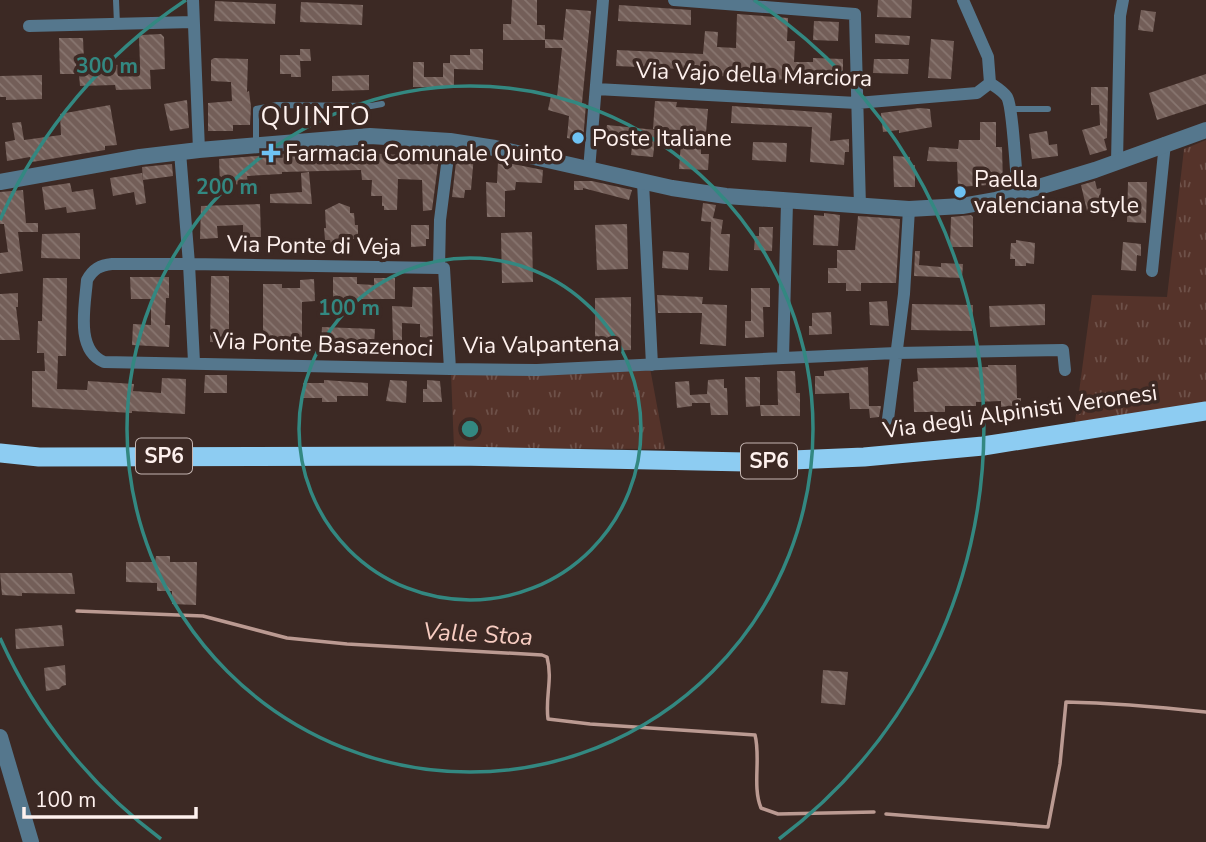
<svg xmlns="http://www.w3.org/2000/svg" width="1206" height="842" font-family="'Nunito Sans',sans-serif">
	<defs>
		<pattern id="park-tufts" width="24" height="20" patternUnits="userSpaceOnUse" patternTransform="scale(1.75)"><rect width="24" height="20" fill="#55332a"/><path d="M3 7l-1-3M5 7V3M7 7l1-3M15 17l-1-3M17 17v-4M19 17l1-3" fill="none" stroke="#6e5149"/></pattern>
		<pattern id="building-back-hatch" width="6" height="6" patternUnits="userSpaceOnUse" patternTransform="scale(1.75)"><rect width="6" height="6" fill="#735e58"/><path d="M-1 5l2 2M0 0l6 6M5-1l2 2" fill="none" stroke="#887670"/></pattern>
	</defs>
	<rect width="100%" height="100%" fill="#3c2924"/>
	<path fill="url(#park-tufts)" d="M 1206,140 L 1206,403 L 1075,422 L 1092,295 L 1167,297 L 1184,149 Z
		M 650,368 L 665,449 L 454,448 L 451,373 Z"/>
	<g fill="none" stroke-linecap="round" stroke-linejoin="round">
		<path stroke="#bb9a92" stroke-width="3.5" d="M 77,611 L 203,616 L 287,638 L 347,644 L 542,655 L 547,657 C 553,680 545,696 548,719 L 590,724 L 755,735 C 761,758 752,786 761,808 L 778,814 L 874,812
			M 886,814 L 1048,827 L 1060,764 L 1066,702 C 1114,703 1159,707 1206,712"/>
	</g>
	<path fill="url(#building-back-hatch)" d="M 512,0 L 537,0 L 537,25 L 545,25 L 545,40 L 503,40 L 503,24 L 511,24 Z
		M 878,0 L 912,0 L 911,18 L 877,17 Z
		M 215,1 L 276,4 L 275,24 L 214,21 Z
		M 301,2 L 363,5 L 362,25 L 300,22 Z
		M 619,5 L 691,10 L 691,25 L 618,21 Z
		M 566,9 L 591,11 L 582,103 L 586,104 L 583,141 L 567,138 L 569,116 L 548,110 L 551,96 L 557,97 L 562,48 L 545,48 L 545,39 L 563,40 Z
		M 1141,10 L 1156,12 L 1153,32 L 1138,30 Z
		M 737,14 L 788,18 L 787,41 L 795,41 L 794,62 L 813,62 L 813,58 L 843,59 L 843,83 L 702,75 L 702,70 L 616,66 L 617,50 L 703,54 L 705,31 L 718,32 L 717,47 L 736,48 Z
		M 814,21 L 839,22 L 838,41 L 813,40 Z
		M 161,34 L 164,37 L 165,69 L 150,70 L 151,89 L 116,90 L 115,85 L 80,86 L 79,74 L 60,74 L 59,38 L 83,38 L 84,61 L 114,60 L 114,65 L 140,64 L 139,37 L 142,35 Z
		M 875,34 L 910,36 L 909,45 L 875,43 Z
		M 931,39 L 954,41 L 951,79 L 928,78 Z
		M 300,49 L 310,49 L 311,61 L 300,61 L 301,77 L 291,77 L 291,74 L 280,74 L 280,55 L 300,55 Z
		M 470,49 L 483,49 L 483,70 L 454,69 L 454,87 L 413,87 L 413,62 L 424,62 L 424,77 L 443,77 L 443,63 L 450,63 L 450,55 L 470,55 Z
		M 214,58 L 248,59 L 247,92 L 249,91 L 251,107 L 250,125 L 233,125 L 233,131 L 208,131 L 208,103 L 232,101 L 231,82 L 211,81 L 211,60 Z
		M 874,59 L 909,59 L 908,74 L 873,73 Z
		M 1206,74 L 1206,104 L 1157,120 L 1149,93 Z
		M 42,75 L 42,99 L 6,100 L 6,97 L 0,97 L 0,76 Z
		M 369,75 L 369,90 L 332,91 L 332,76 Z
		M 1091,87 L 1108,87 L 1107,138 L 1104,139 L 1107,150 L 1090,155 L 1082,130 L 1100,125 L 1099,105 L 1091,105 Z
		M 187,100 L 189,128 L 170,131 L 164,104 Z
		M 655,101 L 677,102 L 676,107 L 708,109 L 706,133 L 701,132 L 701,154 L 709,154 L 708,170 L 679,169 L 682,130 L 653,129 Z
		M 110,105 L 117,145 L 105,146 L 105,150 L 32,162 L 30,157 L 7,161 L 5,142 L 15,140 L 12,123 L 21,122 L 24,140 L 61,135 L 60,114 Z
		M 732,106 L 832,113 L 830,141 L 849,139 L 849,152 L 845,152 L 844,165 L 810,162 L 812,127 L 731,123 Z
		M 920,108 L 930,109 L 932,127 L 899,133 L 899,130 L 883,132 L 881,113 Z
		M 980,122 L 996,122 L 996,147 L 1002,147 L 1003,184 L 958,187 L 957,162 L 927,161 L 929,147 L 958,149 L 959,140 L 980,140 Z
		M 607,125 L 656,130 L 653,157 L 631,155 L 632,147 L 604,143 Z
		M 1047,131 L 1049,145 L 1057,144 L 1058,156 L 1032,159 L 1029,134 Z
		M 753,142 L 787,143 L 786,162 L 752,160 Z
		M 366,147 L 366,153 L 439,157 L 432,210 L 423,211 L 422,180 L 398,179 L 397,210 L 384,210 L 384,206 L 382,206 L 382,196 L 371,196 L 372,180 L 362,180 L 361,170 L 282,172 L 282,174 L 247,176 L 248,184 L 220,185 L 219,159 Z
		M 457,153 L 474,155 L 471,190 L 465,190 L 464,198 L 452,197 Z
		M 893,156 L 910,157 L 910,165 L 915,165 L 915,187 L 894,187 Z
		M 498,161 L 543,170 L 542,183 L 516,182 L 515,190 L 505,191 L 505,217 L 487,217 L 486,182 L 497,183 Z
		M 172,164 L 173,176 L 143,180 L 142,167 Z
		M 309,172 L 312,204 L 270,203 L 270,194 L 302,192 L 301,173 Z
		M 142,173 L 146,203 L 136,205 L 134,192 L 113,196 L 110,178 Z
		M 574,181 L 592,181 L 632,190 L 629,200 L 583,188 L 583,190 L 574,190 Z
		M 1095,181 L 1097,189 L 1101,188 L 1099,208 L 1087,211 L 1081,185 Z
		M 1128,182 L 1147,182 L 1146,223 L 1127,222 Z
		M 70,183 L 72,192 L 93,189 L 96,209 L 67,213 L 66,207 L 45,210 L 42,187 Z
		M 23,190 L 26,223 L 38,223 L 38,232 L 18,232 L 23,271 L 0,274 L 0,253 L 8,252 L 4,224 L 0,224 L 0,192 Z
		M 339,203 L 350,207 L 350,213 L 354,213 L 355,225 L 358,225 L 358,239 L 352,239 L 352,243 L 341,248 L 331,245 L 330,240 L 325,240 L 324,228 L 326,228 L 325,210 Z
		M 703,203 L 716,205 L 713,218 L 723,220 L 721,234 L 730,234 L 728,271 L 709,270 L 711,222 L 701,221 Z
		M 260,204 L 261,237 L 243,237 L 243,225 L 217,226 L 218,238 L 200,239 L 201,206 Z
		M 824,213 L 840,215 L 838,246 L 813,245 L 814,215 L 824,216 Z
		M 971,215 L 973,217 L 973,247 L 950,247 L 951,217 Z
		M 858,216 L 900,219 L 896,283 L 861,283 L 861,291 L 846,291 L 846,283 L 828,283 L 828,268 L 837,268 L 837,250 L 855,250 Z
		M 627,224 L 628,269 L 597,270 L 595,225 Z
		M 411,225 L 429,225 L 429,239 L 426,239 L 426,246 L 411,247 Z
		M 759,227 L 773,227 L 772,251 L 754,250 L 755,236 L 759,236 Z
		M 532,232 L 533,282 L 502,283 L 501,233 Z
		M 80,233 L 80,259 L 41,258 L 42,234 Z
		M 1016,240 L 1035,243 L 1034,264 L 1026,263 L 1026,266 L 1015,266 L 1015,259 L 1010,259 L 1011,243 L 1016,243 Z
		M 1123,242 L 1141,244 L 1141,256 L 1137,255 L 1136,271 L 1121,270 Z
		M 663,251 L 689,253 L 688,270 L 662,268 Z
		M 915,251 L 920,251 L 919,265 L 941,267 L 941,263 L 963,264 L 962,278 L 914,276 Z
		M 211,276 L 229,276 L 229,343 L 210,342 Z
		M 130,277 L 169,277 L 169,298 L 166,298 L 165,325 L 170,325 L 169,347 L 132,345 L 133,324 L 151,325 L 151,299 L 131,299 Z
		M 333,277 L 357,277 L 357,284 L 374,285 L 374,278 L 395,278 L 395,299 L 333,299 Z
		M 43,278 L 67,278 L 66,356 L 58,356 L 57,389 L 87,390 L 88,381 L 134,384 L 133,391 L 161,393 L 162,378 L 186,379 L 185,414 L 132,411 L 132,413 L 32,407 L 32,371 L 45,371 L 44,353 L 37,353 L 38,321 L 42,321 Z
		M 314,279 L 315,301 L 302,302 L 302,340 L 292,340 L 292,337 L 263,338 L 263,284 L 282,284 L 282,288 L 300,288 L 300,280 Z
		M 413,287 L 432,287 L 433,338 L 420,337 L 420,324 L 402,323 L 402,340 L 393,340 L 392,306 L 412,307 Z
		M 751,288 L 770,288 L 770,307 L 763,307 L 764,337 L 745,338 L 745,321 L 751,321 Z
		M 18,293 L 18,307 L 16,307 L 20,340 L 0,340 L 0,294 Z
		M 657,295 L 703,297 L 702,304 L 727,305 L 726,346 L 700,344 L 702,313 L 658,313 Z
		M 631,297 L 631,350 L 595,351 L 595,298 Z
		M 887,301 L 889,326 L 870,325 L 869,302 Z
		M 912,304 L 973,305 L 972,331 L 911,330 Z
		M 1045,304 L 1045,325 L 990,327 L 989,306 Z
		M 831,312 L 832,334 L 809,335 L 809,326 L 812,326 L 812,313 Z
		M 322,327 L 375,329 L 374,346 L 321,344 Z
		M 988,365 L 1016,365 L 1017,398 L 1021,398 L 1021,407 L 1001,407 L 1001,401 L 976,402 L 976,406 L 945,406 L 945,412 L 914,412 L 913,382 L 918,381 L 917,368 L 988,367 Z
		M 868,367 L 869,406 L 881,406 L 879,417 L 870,418 L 869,409 L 850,409 L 849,393 L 815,394 L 815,376 L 824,376 L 824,371 Z
		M 777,371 L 795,371 L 796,393 L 800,393 L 800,416 L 761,416 L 760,406 L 746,407 L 745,377 L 760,377 L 760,405 L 778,405 Z
		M 205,375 L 227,375 L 227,393 L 204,393 Z
		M 724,379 L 724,388 L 727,388 L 728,415 L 711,415 L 710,403 L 692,403 L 692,406 L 677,408 L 675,382 L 689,381 L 690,395 L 707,394 L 708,380 Z
		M 324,380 L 368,383 L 368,396 L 337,396 L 337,402 L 322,402 L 322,398 L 303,398 L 303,383 L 324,383 Z
		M 390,380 L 407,381 L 406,403 L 386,401 Z
		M 427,380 L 440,381 L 442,402 L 423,402 L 423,389 L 427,389 Z
		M 156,556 L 170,556 L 170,562 L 197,562 L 196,605 L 172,604 L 172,591 L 157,591 L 157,583 L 126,582 L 126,562 L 155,562 Z
		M 0,573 L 72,573 L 75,594 L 22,593 L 22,596 L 2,595 Z
		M 62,625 L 64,646 L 16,649 L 15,629 Z
		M 65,665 L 66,685 L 62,686 L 59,689 L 46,691 L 44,668 Z
		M 823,670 L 848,672 L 845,705 L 821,703 Z"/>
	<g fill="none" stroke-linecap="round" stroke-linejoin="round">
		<path stroke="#55778d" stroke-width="6" d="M 116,0 L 117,24
			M 1012,109 L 1048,109
			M 256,145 L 256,109 L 277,105 L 371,106 L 382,104"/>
		<path stroke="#55778d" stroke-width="12" d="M 193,0 L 199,150
			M 674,0 L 855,14 L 860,207
			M 963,0 L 988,57 L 990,83
			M 29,26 L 193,22
			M 990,83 C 996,87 1003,91 1007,97 C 1013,107 1016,177 1018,194
			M 596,89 L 857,103 L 977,93 L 990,83
			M 450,141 L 440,220 L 439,268 L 444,268 L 450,369 L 537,370 L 783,358 L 787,202
			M 180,152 L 189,264 L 439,268
			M 1117,162 L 1120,16 L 1123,0
			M 589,170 L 603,0
			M 643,182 L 652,365
			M 1152,271 L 1165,143
			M 783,358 L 896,353 L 1063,350 L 1065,370
			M 194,362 L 189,264 L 112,264 C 100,265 93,269 87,280 C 85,306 75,350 104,362 L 450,369
			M 888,419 L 904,294 L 909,209"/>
		<path stroke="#55778d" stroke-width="16" d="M 0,182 L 140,157 L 199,150 L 370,136 L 450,141 L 495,148 L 672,188 L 726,196 L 909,209 L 962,206 L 996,200 L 1095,170 L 1206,130
			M 0,737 L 31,842"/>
		<path stroke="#8dccf2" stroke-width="19" d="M 0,453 L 39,457 L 458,456 L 746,462 L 864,457 L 983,446 L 1206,411"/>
	</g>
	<g fill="none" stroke="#338881" stroke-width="3.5">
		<circle cx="470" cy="429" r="171"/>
		<circle cx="470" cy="429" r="343"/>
		<path d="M161 839A514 514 0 0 1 0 638M0 220A514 514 0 0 1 186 0M754 0A514 514 0 0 1 779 839"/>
	</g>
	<g fill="#6ec2f3" stroke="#3c2924" stroke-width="2.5">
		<circle cx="578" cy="138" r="7"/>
		<path d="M267.5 142.5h7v7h7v7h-7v7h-7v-7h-7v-7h7z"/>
		<circle cx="960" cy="192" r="7"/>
	</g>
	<g text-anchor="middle" stroke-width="7" stroke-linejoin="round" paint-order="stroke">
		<g fill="#3c2924" stroke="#c4b5b1" stroke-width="2">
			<rect x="136" y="438.5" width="56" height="35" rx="5"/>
			<rect x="741" y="443.5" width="56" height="35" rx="5"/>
		</g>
		<g font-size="21" font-weight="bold" fill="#fef1ee">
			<text x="164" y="463">SP6</text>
			<text x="769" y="468">SP6</text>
		</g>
		<g font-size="23" fill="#fef1ee" stroke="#3c2924">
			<text transform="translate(754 74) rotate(2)" y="8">Via Vajo della Marciora</text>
			<text transform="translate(314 245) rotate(1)" y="8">Via Ponte di Veja</text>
			<text transform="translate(323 344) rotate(2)" y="8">Via Ponte Basazenoci</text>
			<text transform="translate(541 344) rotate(-1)" y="8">Via Valpantena</text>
			<text transform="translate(1020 411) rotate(-8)" y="8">Via degli Alpinisti Veronesi</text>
		</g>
		<g font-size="23" fill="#fef1ee" stroke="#3c2924" text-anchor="start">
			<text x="592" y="146">Poste Italiane</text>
			<text x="285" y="161">Farmacia Comunale Quinto</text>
			<text x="974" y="187">Paella<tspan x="974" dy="26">valenciana style</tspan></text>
		</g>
		<g font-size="24" font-style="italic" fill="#f7ccc1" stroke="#3c2924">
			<text transform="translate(478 634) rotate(3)" y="8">Valle Stoa</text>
		</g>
		<g font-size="26" letter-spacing="2" fill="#fef1ee" stroke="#3c2924">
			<text x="316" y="125">QUINTO</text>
		</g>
	</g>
	<circle cx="470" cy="429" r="10" fill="#338881" stroke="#3c2924" stroke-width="3.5"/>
	<g font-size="21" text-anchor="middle" font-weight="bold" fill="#338881" stroke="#3c2924" stroke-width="7" stroke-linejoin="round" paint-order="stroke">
		<text x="107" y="73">300 m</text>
		<text x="227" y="194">200 m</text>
		<text x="349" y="315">100 m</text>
	</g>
	<path d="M24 807v10h172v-10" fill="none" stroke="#fef1ee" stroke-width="3.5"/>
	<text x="35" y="807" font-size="21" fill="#fef1ee" stroke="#3c2924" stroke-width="5" paint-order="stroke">100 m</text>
</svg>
